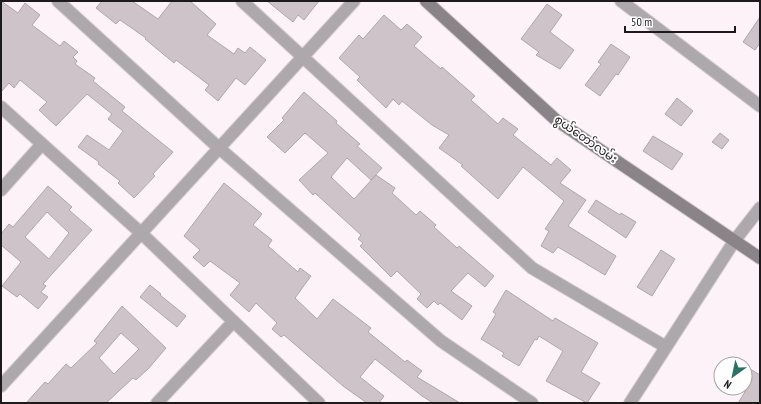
<svg xmlns="http://www.w3.org/2000/svg" width="761" height="404" font-family="'PT Sans Narrow','Noto Sans Myanmar',sans-serif">
	<rect width="100%" height="100%" fill="#fdf2f7"/>
	<path fill="#cdc3c8" stroke="#b1a6ab" fill-rule="evenodd" d="M 1,1 L 18,13 L 25,3 L 40,15 L 32,25 L 60,46 L 64,41 L 78,52 L 73,57 L 77,61 L 75,64 L 95,78 L 93,81 L 125,107 L 122,111 L 173,152 L 153,174 L 155,176 L 134,198 L 118,183 L 120,181 L 98,164 L 99,162 L 78,147 L 87,135 L 109,150 L 123,131 L 108,119 L 112,114 L 87,94 L 56,126 L 39,110 L 47,102 L 20,80 L 14,88 L 9,83 L 1,92 Z
		M 102,1 L 132,1 L 158,19 L 172,1 L 190,1 L 216,24 L 207,35 L 234,54 L 238,48 L 245,53 L 250,47 L 266,60 L 245,85 L 236,78 L 218,101 L 205,90 L 209,85 L 176,60 L 174,63 L 145,39 L 146,38 L 120,20 L 116,24 L 96,8 Z
		M 267,1 L 319,1 L 304,20 L 298,15 L 293,22 Z
		M 547,4 L 562,15 L 550,32 L 574,50 L 560,69 L 536,55 L 539,52 L 521,39 Z
		M 384,15 L 401,30 L 407,24 L 422,37 L 414,46 L 441,69 L 442,67 L 475,96 L 471,100 L 498,124 L 503,118 L 518,129 L 513,135 L 551,165 L 557,158 L 571,170 L 560,183 L 586,200 L 568,226 L 616,256 L 605,275 L 558,247 L 553,253 L 541,246 L 549,231 L 545,229 L 564,201 L 523,167 L 498,199 L 461,166 L 463,165 L 439,148 L 449,135 L 432,125 L 402,101 L 399,105 L 393,99 L 386,108 L 357,80 L 360,77 L 339,58 L 359,35 L 363,39 Z
		M 760,17 L 760,43 L 755,50 L 743,42 Z
		M 611,44 L 630,57 L 618,75 L 616,74 L 600,96 L 585,85 L 601,64 L 598,62 Z
		M 304,92 L 337,121 L 336,123 L 360,144 L 357,146 L 382,168 L 371,180 L 347,158 L 331,177 L 354,199 L 376,175 L 395,188 L 392,193 L 416,215 L 420,211 L 436,225 L 434,227 L 457,248 L 459,246 L 494,276 L 485,287 L 468,273 L 451,291 L 472,306 L 462,320 L 440,303 L 438,305 L 434,301 L 427,308 L 417,299 L 421,294 L 397,271 L 391,277 L 360,246 L 363,243 L 358,239 L 361,235 L 315,193 L 313,195 L 299,180 L 328,153 L 305,133 L 285,153 L 267,137 L 284,120 L 282,118 Z
		M 677,98 L 693,111 L 681,126 L 665,114 Z
		M 720,133 L 729,140 L 722,149 L 712,142 Z
		M 653,136 L 683,154 L 672,170 L 643,151 Z
		M 224,183 L 262,214 L 253,225 L 272,240 L 268,246 L 298,272 L 300,268 L 311,276 L 295,298 L 317,319 L 333,299 L 371,328 L 368,332 L 405,362 L 407,360 L 422,371 L 417,377 L 460,403 L 433,403 L 422,396 L 375,359 L 360,377 L 384,396 L 379,403 L 367,403 L 343,386 L 284,335 L 281,337 L 272,329 L 277,323 L 256,303 L 249,312 L 230,295 L 240,283 L 210,261 L 204,267 L 193,257 L 200,250 L 184,236 Z
		M 48,186 L 72,207 L 69,210 L 92,230 L 43,284 L 46,286 L 41,292 L 48,297 L 38,309 L 20,294 L 17,297 L 2,286 L 21,262 L 1,245 L 1,234 L 9,224 L 13,227 ZM 47,212 L 69,233 L 49,259 L 25,237 Z
		M 596,200 L 620,215 L 621,213 L 636,222 L 626,238 L 588,212 Z
		M 661,250 L 675,259 L 652,296 L 637,287 Z
		M 150,285 L 161,294 L 160,295 L 186,316 L 177,327 L 140,297 Z
		M 506,290 L 553,321 L 555,318 L 598,343 L 581,372 L 600,383 L 587,403 L 546,381 L 563,351 L 539,336 L 537,340 L 535,339 L 519,366 L 502,356 L 504,353 L 481,339 L 496,314 L 493,312 Z
		M 122,306 L 166,348 L 149,368 L 136,380 L 133,378 L 106,403 L 26,403 L 45,382 L 48,384 L 66,364 L 71,368 L 97,343 L 94,341 ZM 121,333 L 139,349 L 114,374 L 99,358 Z
		M 745,366 L 760,375 L 760,403 L 738,403 L 745,392 Z"/>
	<g fill="none" stroke-linecap="round" stroke-linejoin="round">
		<g stroke="#d9cfd4" stroke-width="14">
			<path id="street" d="M 58,1 L 219,148 L 441,341 L 532,403
				M 242,1 L 532,268 L 666,347
				M 621,1 L 760,106
				M 1,107 L 141,233 L 319,403
				M 1,190 L 42,144
				M 1,386 L 354,1
				M 157,403 L 233,322
				M 630,403 L 735,240 L 760,208"/>
		</g>
		<g stroke="#d9cfd4" stroke-width="14">
			<path id="secondary" d="M 426,1 L 556,120 L 760,258"/>
		</g>
		<use href="#street" stroke="#ada8ab" stroke-width="12"/>
		<use href="#secondary" stroke="#8a8387" stroke-width="12"/>
	</g>
	<g text-anchor="middle" stroke-width="3.5" stroke-linejoin="round" paint-order="stroke">
		<g font-size="12" fill="#1e1a1c" stroke="#fff">
			<text transform="translate(586 139) rotate(35)" y="4">စွယ်တော်လမ်း</text>
		</g>
	</g>
	<rect width="761" height="404" fill="none" stroke="#1e1a1c" stroke-width="4"/>
	<g transform="translate(733 376) rotate(213)"><circle r="19" fill="#ffffff" stroke="#a5a3a4"/>
	<path d="M0-3L7 15L0 10L-7 15Z" fill="#2c7165"/>
	<text y="-6" font-size="11" font-weight="bold" text-anchor="middle" fill="#1e1a1c">N</text>
	</g>
	<path d="M625 26v6h110v-6" fill="none" stroke="#1e1a1c" stroke-width="2"/>
	<text x="631" y="26" font-size="12" fill="#1e1a1c" stroke="#ffffff" stroke-width="3" paint-order="stroke">50 m</text>
</svg>
